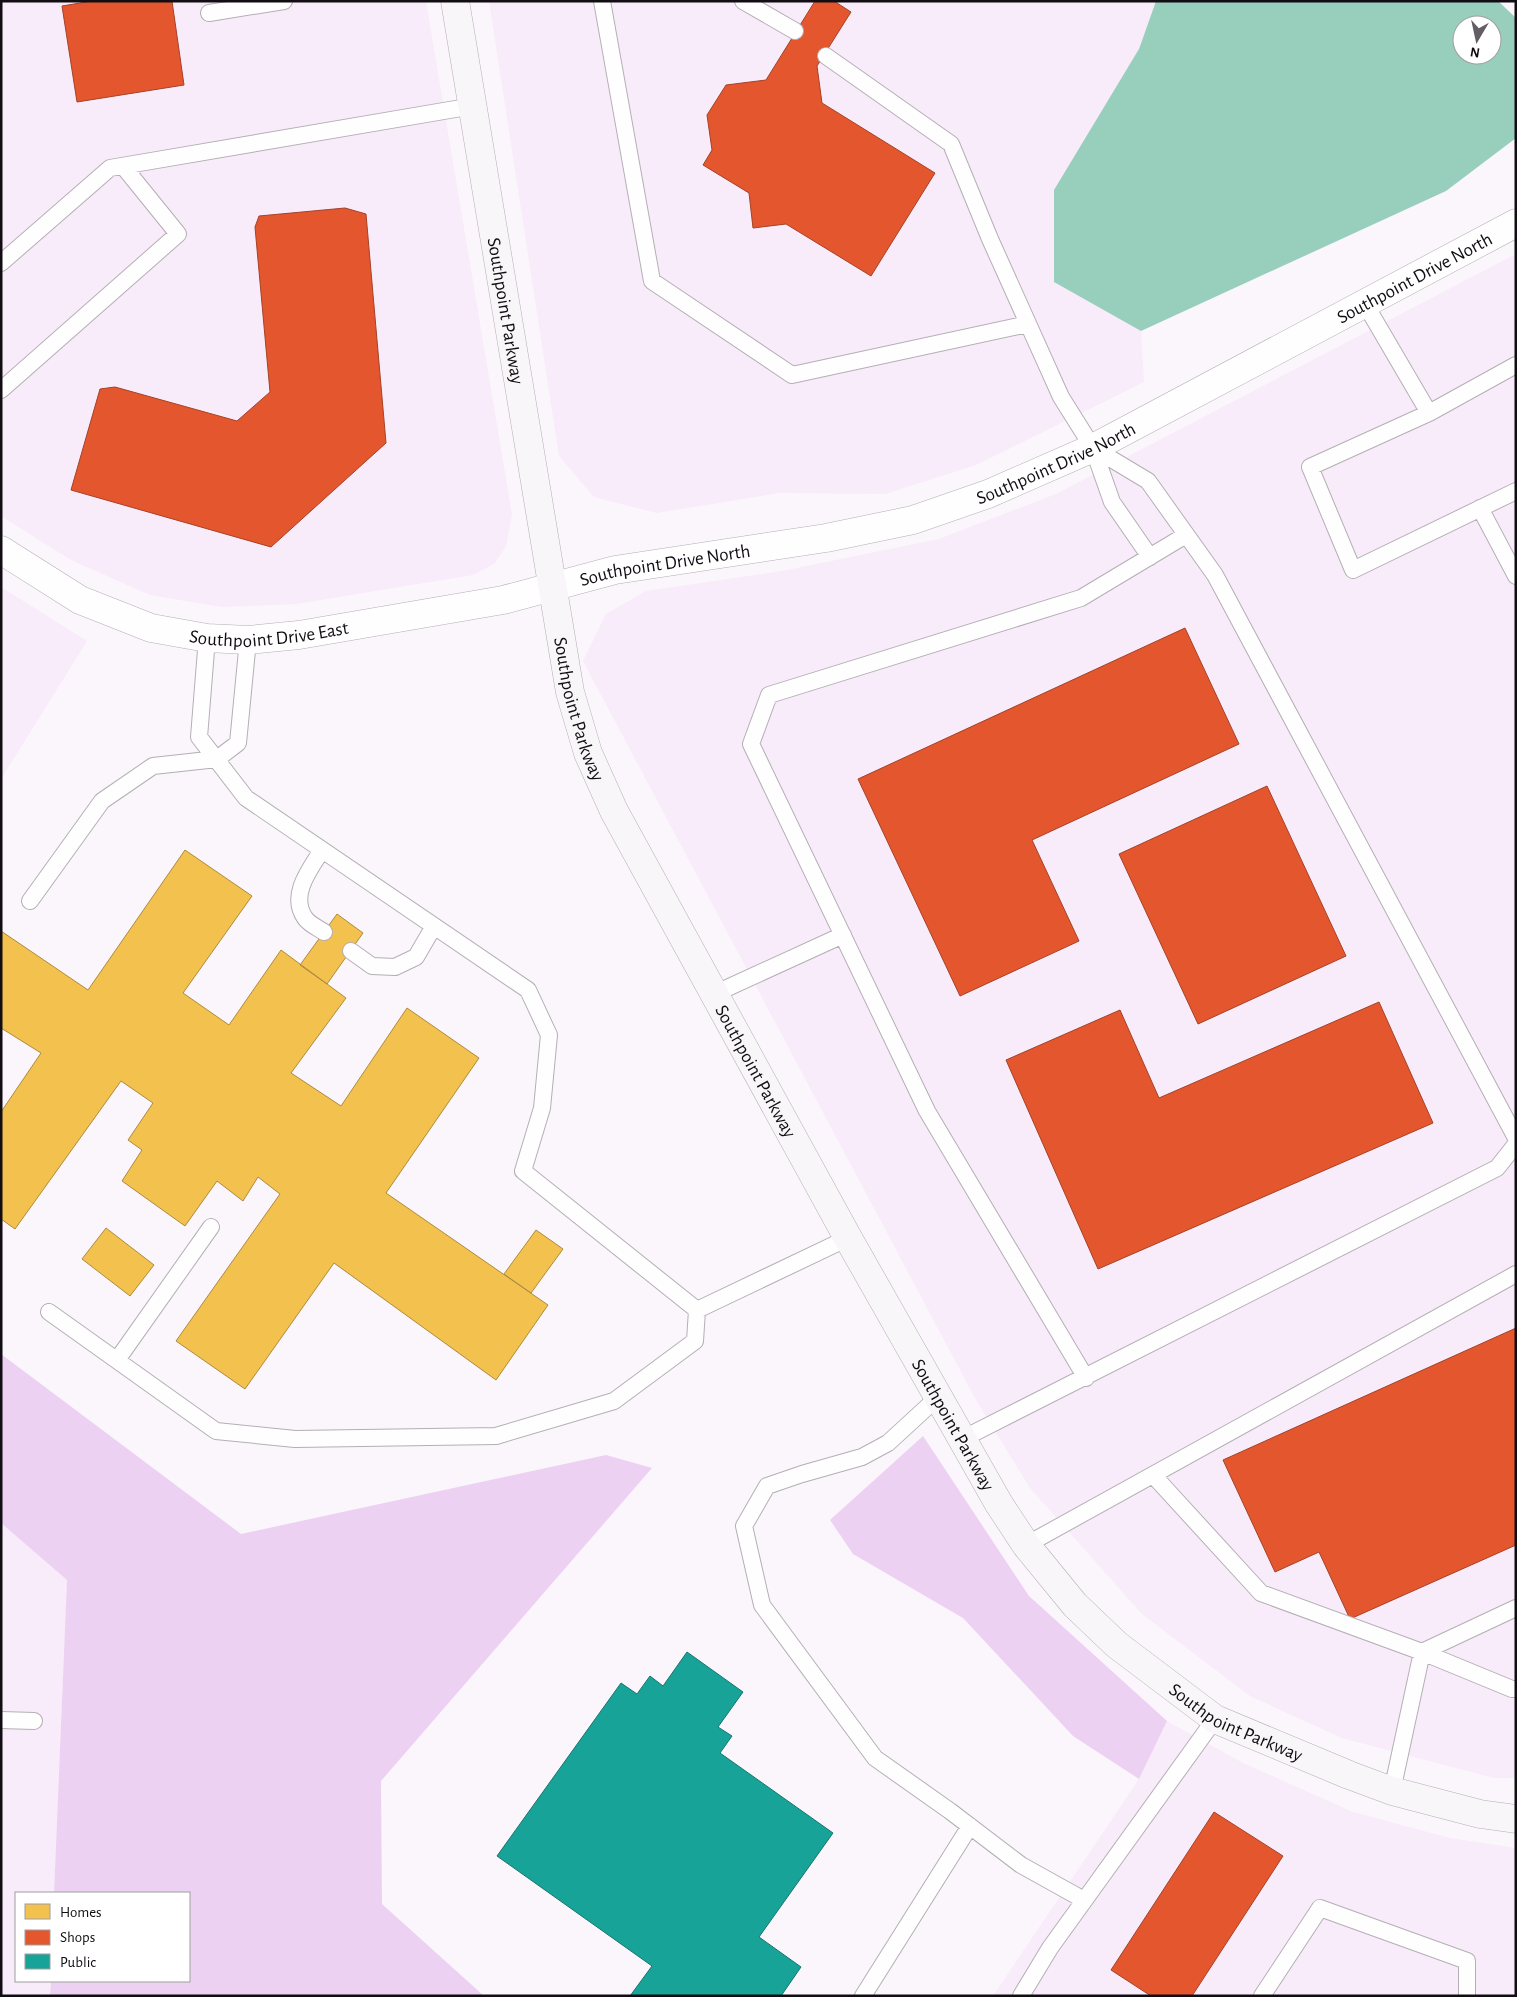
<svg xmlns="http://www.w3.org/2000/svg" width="1517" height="1997" font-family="'Alegreya Sans',sans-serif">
	<rect width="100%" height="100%" fill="#fbf5fc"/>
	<path fill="#f8ebfa" d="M 1,1 L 426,1 L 512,515 L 506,546 L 495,563 L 473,575 L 296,604 L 222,607 L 150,595 L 71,560 L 1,516 Z
		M 489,1 L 1156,1 L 1054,282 L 1141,331 L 1144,382 L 976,465 L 885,494 L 779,493 L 657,513 L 594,497 L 559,456 Z
		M 1516,254 L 1516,1778 L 1494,1778 L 1342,1738 L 1250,1696 L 1142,1614 L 1030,1488 L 976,1400 L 583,661 L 606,614 L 646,591 L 782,571 L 939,539 L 1056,494 Z
		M 1,587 L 87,641 L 1,779 Z
		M 1,1523 L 67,1580 L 54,1893 L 16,1893 L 16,1981 L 51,1981 L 50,1996 L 1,1996 Z
		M 1167,1721 L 1243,1763 L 1353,1812 L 1450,1838 L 1516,1848 L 1516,1996 L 993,1996 L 1139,1779 Z"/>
	<path fill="#edd1f3" d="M 1,1354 L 241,1534 L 606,1455 L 652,1468 L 381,1781 L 382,1904 L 484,1996 L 50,1996 L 51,1981 L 189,1981 L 189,1893 L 54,1893 L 67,1580 L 1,1523 Z
		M 923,1436 L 1029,1596 L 1167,1721 L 1139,1779 L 1073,1736 L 963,1618 L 853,1554 L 830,1520 Z"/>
	<path fill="#98cebc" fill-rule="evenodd" d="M 1156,1 L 1498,1 L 1516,18 L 1516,138 L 1446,191 L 1141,331 L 1054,282 L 1054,190 L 1139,49 ZM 1462,25 L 1492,25 L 1492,55 L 1462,55 Z"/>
	<path fill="#f2c14e" stroke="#ae8b3c" d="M 185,850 L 252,896 L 183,993 L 229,1025 L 281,950 L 346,998 L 291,1073 L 341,1106 L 407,1008 L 479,1058 L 386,1193 L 548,1305 L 496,1380 L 334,1263 L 245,1389 L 176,1341 L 280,1194 L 258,1177 L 243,1201 L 217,1181 L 185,1226 L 122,1181 L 142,1150 L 128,1140 L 153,1103 L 121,1081 L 15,1229 L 1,1219 L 1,1112 L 41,1053 L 1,1028 L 1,931 L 88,990 Z
		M 337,914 L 363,933 L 327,984 L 300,965 Z
		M 106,1228 L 154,1265 L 130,1296 L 82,1259 Z
		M 536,1230 L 563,1249 L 531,1293 L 504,1274 Z"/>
	<path fill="#e4572e" stroke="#a54126" d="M 92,1 L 172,1 L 184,85 L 77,102 L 62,6 Z
		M 815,1 L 834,1 L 851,12 L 817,66 L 822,103 L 935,173 L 871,276 L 786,224 L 753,228 L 749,193 L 703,165 L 712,150 L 707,115 L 726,85 L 766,80 Z
		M 345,208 L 366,214 L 386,443 L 271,547 L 71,490 L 100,389 L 115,387 L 237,421 L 270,392 L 255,227 L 259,216 Z
		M 1185,628 L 1239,744 L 1032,840 L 1079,941 L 960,996 L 858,779 Z
		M 1267,786 L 1346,956 L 1198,1024 L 1119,854 Z
		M 1379,1002 L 1433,1123 L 1098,1269 L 1006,1060 L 1120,1010 L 1159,1098 Z
		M 1516,1328 L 1516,1545 L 1350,1619 L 1319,1552 L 1275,1572 L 1223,1460 Z
		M 1214,1812 L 1283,1856 L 1192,1996 L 1151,1996 L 1111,1970 Z"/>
	<path fill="#17a398" stroke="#157670" d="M 687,1652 L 743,1692 L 718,1727 L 732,1736 L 720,1753 L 833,1833 L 759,1937 L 801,1967 L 781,1996 L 630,1996 L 652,1966 L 497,1856 L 621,1683 L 637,1694 L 650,1676 L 663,1686 Z"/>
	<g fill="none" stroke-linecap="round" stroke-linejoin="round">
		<g stroke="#b4afb4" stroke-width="18">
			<path id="lane" d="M 602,1 L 652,281 L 792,375 L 1028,324
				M 743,1 L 795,31
				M 209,13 L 284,1
				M 826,56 L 951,144 L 990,239 L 1061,397 L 1093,448 L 1112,502 L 1150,557
				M 1,263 L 110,168 L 473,106
				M 1364,302 L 1429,413
				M 1516,365 L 1429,413 L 1310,467 L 1353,570 L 1516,491
				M 1,390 L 178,234 L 123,166
				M 1093,448 L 1148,481 L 1215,575 L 1516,1138
				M 1480,508 L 1516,576
				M 322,850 C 310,869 289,895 305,918 C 309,924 318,928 324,932
				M 30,901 L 102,801 L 153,766 L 217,759 L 238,743 L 248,640
				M 351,951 L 372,966 L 395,967 L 416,957 L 434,926
				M 714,994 L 843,935
				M 697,1310 L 848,1238
				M 49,1312 L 216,1431 L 295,1439 L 496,1436 L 614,1401 L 695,1341 L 697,1310 L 523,1171 L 542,1108 L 549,1035 L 528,990 L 246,798 L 199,737 L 207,638
				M 117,1360 L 211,1227
				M 1086,1378 L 927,1111 L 751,744 L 769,695 L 1081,598 L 1186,535
				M 938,1397 L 888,1443 L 862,1457 L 802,1474 L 767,1486 L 744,1526 L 762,1605 L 875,1758 L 950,1811 L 1021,1865 L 1084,1900
				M 962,1439 L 1497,1168 L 1516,1144
				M 1153,1475 L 1261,1593 L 1422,1652 L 1516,1608
				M 1026,1545 L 1516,1274
				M 1,1720 L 34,1721
				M 1392,1791 L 1422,1652 L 1512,1689 L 1516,1689
				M 863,1996 L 970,1826
				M 1021,1996 L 1050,1948 L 1215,1719
				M 1262,1996 L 1320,1908 L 1467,1961 L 1467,1996"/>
		</g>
		<g stroke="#b4afb4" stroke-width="29">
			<g id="street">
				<path id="s1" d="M 1,550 L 80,600 L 151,628 L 207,638 L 248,640 L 299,635 L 503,600 L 615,570 L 826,538 L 913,520 L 988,494 L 1093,448 L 1516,223"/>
			</g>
		</g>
		<g stroke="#b4afb4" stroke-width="29">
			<g id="secondary">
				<path id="s2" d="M 455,1 L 570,692 L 588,753 L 614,811 L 848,1238 L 999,1504 L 1026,1545 L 1075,1605 L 1117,1645 L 1215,1719 L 1349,1775 L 1392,1791 L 1480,1814 L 1516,1819"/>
			</g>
		</g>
		<use href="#lane" stroke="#fefeff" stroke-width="16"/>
		<use href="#street" stroke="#fefeff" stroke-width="28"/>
		<use href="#secondary" stroke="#f9f6f9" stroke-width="28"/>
	</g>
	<g text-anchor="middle" stroke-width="5" stroke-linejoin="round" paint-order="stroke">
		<g font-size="19" fill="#110d12" stroke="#fff">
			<text dy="7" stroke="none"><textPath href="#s1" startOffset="1502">Southpoint Drive North</textPath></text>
			<text dy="7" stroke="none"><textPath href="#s2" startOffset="314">Southpoint Parkway</textPath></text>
			<text dy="7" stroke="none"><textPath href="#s1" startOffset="1098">Southpoint Drive North</textPath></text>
			<text dy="7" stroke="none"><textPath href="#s1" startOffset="692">Southpoint Drive North</textPath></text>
			<text dy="7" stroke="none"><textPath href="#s1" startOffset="289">Southpoint Drive East</textPath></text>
			<text dy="7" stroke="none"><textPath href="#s2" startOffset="719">Southpoint Parkway</textPath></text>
			<text dy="7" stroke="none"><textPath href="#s2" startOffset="1124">Southpoint Parkway</textPath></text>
			<text dy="7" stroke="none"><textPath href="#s2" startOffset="1529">Southpoint Parkway</textPath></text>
			<text dy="7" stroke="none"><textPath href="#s2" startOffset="1948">Southpoint Parkway</textPath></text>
		</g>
	</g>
	<rect width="1517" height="1997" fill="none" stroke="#110d12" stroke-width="5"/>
	<rect x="15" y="1892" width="175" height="90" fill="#ffffff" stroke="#a09ea0"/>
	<rect x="25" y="1904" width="25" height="15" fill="#f2c14e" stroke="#a09ea0"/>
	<text x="60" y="1917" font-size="15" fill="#110d12">Homes</text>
	<rect x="25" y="1930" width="25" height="15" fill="#e4572e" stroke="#a09ea0"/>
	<text x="60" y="1942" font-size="15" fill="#110d12">Shops</text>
	<rect x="25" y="1954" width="25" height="15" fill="#17a398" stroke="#a09ea0"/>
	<text x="60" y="1967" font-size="15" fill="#110d12">Public</text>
	<g transform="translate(1477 40) rotate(189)"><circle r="24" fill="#ffffff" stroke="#a09ea0"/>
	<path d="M0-4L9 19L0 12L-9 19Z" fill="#635e64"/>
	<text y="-8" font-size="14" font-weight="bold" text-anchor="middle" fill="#110d12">N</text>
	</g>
</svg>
